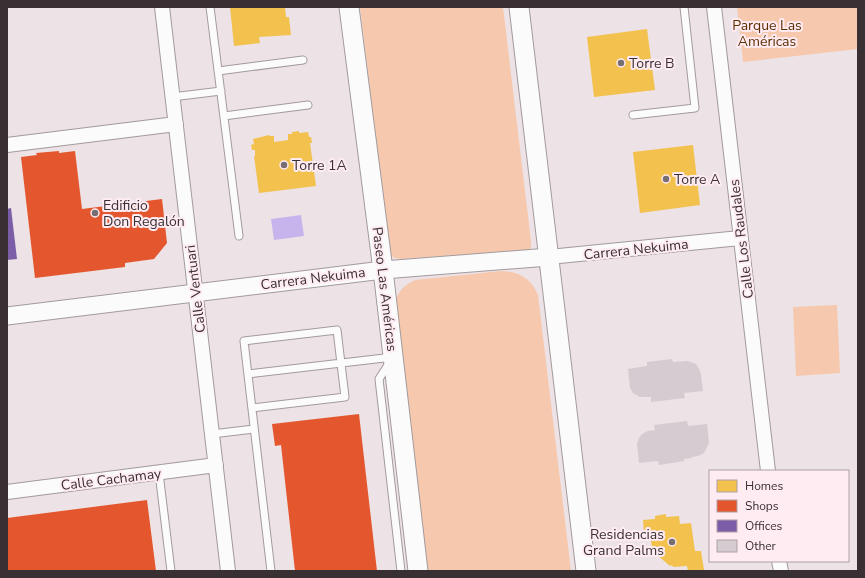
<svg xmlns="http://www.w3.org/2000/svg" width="865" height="578" font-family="'Nunito Sans',sans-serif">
	<rect width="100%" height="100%" fill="#ede2e5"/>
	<path fill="#f6c9ae" d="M 360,7 L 503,7 L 531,241 L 531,248 L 528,250 L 401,259 L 395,258 L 390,255 Z
		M 737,7 L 858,7 L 858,49 L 743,62 Z
		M 501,271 C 519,271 532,279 538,295 L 571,571 L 428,571 L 396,307 C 395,293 403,286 415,280 Z
		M 837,305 L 840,373 L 796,376 L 793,307 Z"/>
	<path fill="#c6b5ed" d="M 301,215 L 304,236 L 274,240 L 271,219 Z"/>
	<path fill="#f2c14e" d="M 230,7 L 285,7 L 286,17 L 289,17 L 291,35 L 259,37 L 260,43 L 234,46 Z
		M 647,29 L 655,90 L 594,97 L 587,37 Z
		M 299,131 L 299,133 L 308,132 L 309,137 L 311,137 L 312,143 L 310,143 L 316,186 L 259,193 L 254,156 L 255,156 L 255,150 L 252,150 L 251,145 L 254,144 L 253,139 L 269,135 L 270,136 L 274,136 L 274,142 L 288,140 L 288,134 L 292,134 L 292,132 Z
		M 693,145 L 700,205 L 640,213 L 633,152 Z
		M 666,514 L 666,517 L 679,516 L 680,524 L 691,523 L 695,551 L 701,551 L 704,570 L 688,571 L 687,566 L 674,567 L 671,565 L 670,566 L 650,549 L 652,548 L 650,534 L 644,534 L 643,520 L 655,519 L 655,516 Z"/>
	<path fill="#e4572e" d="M 59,151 L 59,153 L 75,151 L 82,209 L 162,199 L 167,243 L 154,259 L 125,263 L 125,267 L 35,278 L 21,157 L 37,155 L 36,153 Z
		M 359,414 L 377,571 L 295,571 L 281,445 L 275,446 L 272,424 Z
		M 147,500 L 156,571 L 7,571 L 7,518 Z"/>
	<path fill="#7b5ea7" d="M 11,208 L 17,259 L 7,260 L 7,209 Z"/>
	<path fill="#d4ccd0" d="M 672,359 L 673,362 L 688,361 L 696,364 L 699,369 L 701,374 L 703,391 L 684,393 L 685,398 L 651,402 L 651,397 L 640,397 L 633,393 L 630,388 L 628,369 L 647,366 L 647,362 Z
		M 687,421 L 688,426 L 707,424 L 709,443 L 704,453 L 698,456 L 691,457 L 692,458 L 684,459 L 684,461 L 659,465 L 658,461 L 639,463 L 637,444 L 639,438 L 642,434 L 648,431 L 655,430 L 654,425 Z"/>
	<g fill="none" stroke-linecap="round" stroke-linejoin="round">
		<g stroke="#a29a9c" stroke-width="9">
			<path id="service" d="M 210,7 L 239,236
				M 218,71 L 303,60
				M 172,97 L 221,91
				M 633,115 L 695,108 L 684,7
				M 224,116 L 308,105
				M 390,362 L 379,379 L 401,571
				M 248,374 L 393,357
				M 252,408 L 345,397 L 337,330 L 244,341 L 271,571
				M 212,434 L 254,429
				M 159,473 L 171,571"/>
		</g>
		<g stroke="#a29a9c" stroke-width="16">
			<path id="minor" d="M 162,7 L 228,571
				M 714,7 L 768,471
				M 7,145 L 176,124
				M 549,257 L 740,238
				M 7,492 L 216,465
				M 779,561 L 781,571"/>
		</g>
		<g stroke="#a29a9c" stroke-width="19">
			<path id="tertiary" d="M 7,316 L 383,270 L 549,257"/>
		</g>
		<g stroke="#a29a9c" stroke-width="21">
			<path id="secondary" d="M 349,7 L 383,270 L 418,571
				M 519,7 L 586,571"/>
		</g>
		<use href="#service" stroke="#fcfbfb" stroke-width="7"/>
		<use href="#minor" stroke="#fcfbfb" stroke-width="14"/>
		<use href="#tertiary" stroke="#fcfbfb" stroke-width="17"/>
		<use href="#secondary" stroke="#fcfbfb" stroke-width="19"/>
	</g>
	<g fill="#776e71" stroke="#ffebf2" stroke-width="1.5">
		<circle cx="621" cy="63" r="4"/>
		<circle cx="284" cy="165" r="4"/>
		<circle cx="666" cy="179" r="4"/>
		<circle cx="95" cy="213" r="4"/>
		<circle cx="672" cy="542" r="4"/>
	</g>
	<g text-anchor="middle" stroke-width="4" stroke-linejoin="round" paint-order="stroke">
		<g font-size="14" fill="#5f2f04" stroke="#ffebf2">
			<text x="767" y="30">Parque Las<tspan x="767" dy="16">Américas</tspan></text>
		</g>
		<g font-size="14" fill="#383033" stroke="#ffebf2" text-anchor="start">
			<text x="629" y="68">Torre B</text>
			<text x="292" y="170">Torre 1A</text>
			<text x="674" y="184">Torre A</text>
			<text x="103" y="210">Edificio<tspan x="103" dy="16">Don Regalón</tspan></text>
			<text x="664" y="539" text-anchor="end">Residencias<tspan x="664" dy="16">Grand Palms</tspan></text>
		</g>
		<g font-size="14" fill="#383033" stroke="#ffebf2">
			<text transform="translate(741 239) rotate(-97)" y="5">Calle Los Raudales</text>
			<text transform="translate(636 249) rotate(-6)" y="5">Carrera Nekuima</text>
			<text transform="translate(313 278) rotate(-7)" y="5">Carrera Nekuima</text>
			<text transform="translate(195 289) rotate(-97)" y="5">Calle Ventuari</text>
			<text transform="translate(385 289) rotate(83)" y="5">Paseo Las Américas</text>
			<text transform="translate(111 479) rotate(-7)" y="5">Calle Cachamay</text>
		</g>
	</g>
	<rect width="865" height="578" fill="none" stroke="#383033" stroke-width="16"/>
	<rect x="709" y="470" width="140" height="92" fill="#ffebf2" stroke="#afa0a6"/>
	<rect x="717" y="480" width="20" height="12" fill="#f2c14e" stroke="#afa0a6"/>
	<text x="745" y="490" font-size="12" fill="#383033">Homes</text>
	<rect x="717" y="500" width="20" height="12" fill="#e4572e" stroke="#afa0a6"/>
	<text x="745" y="510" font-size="12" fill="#383033">Shops</text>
	<rect x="717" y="520" width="20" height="12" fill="#7b5ea7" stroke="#afa0a6"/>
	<text x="745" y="530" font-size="12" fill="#383033">Offices</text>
	<rect x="717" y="540" width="20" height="12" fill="#d4ccd0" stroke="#afa0a6"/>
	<text x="745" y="550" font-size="12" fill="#383033">Other</text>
</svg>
